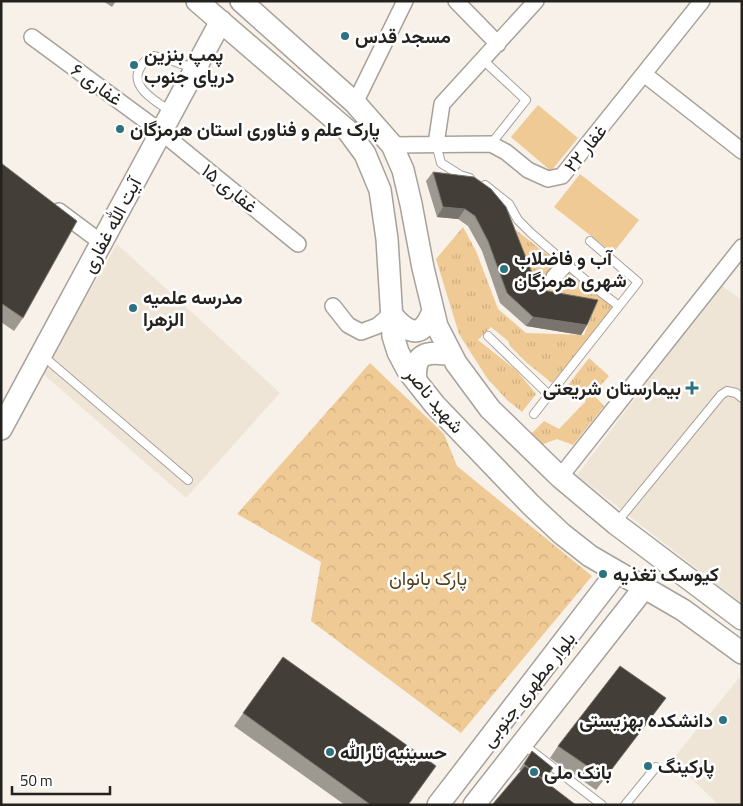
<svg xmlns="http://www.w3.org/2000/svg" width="743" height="806" font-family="'Titillium Web',Vazirmatn,sans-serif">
	<defs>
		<pattern id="grass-tufts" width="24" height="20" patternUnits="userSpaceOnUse" patternTransform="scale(1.25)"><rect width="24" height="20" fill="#efca95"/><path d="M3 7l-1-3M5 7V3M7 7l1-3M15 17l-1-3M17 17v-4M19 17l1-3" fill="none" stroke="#cdad80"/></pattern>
		<pattern id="park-crowns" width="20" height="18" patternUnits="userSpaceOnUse" patternTransform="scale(1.25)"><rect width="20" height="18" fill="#efca95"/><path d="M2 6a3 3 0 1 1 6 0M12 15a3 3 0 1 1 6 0" fill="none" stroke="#cdad80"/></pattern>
	</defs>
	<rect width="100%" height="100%" fill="#f7f1e9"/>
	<path fill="#efe5d6" d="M 117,244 L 280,393 L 186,498 L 42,373 Z
		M 721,285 L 742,300 L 742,604 L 577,475 Z
		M 739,678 L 742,679 L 742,805 L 719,805 L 672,760 Z"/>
	<path fill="url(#grass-tufts)" d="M 463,227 L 476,251 L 498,309 L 526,333 L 584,335 L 595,307 L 546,296 L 532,283 L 516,230 L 558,263 L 546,275 L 558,285 L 570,272 L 614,307 L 552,383 L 527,363 L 510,346 L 508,341 L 491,327 L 478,340 L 517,371 L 536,394 L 522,412 L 507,400 L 487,378 L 459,334 L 436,259 Z
		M 589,358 L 609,376 L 593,394 L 604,406 L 573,445 L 557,439 L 541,445 L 530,435 L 544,421 L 559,429 L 586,401 L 568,385 Z"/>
	<path fill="url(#park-crowns)" d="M 370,363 L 444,434 L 457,466 L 592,576 L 461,733 L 311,621 L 321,562 L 237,514 Z"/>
	<path fill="#efca95" d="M 538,105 L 578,138 L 551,171 L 511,137 Z
		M 580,174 L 639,220 L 613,253 L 554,207 Z"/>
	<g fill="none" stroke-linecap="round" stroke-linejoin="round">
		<g stroke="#a7a19a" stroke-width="10">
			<path id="lane" d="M 483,60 L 526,100 L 491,144
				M 170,111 C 157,102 131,88 139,70 C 142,63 146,59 153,56 L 167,59 L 193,68
				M 436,144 L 441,163 L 460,175 L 470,178
				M 485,185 L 509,204 L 518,220 L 531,233 L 590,284 L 619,306
				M 488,336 L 549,395
				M 43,356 L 188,480
				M 534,414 L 638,282 L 590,241
				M 617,522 L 721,395 L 727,391 L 736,393 L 742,398
				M 524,745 L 602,805
				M 625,805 L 656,767"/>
		</g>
		<g stroke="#a7a19a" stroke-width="18">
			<path id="street" d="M 456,1 L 498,44
				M 32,37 L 161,132 L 298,244
				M 644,74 L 742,151
				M 355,103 L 405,1
				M 436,144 L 442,104 L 536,1
				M 392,145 L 491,144 L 506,152 L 528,170 L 548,179 L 562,176 L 702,1
				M 59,211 L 102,243
				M 554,277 L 566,264
				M 333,306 L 348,325 L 361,332 L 377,326 L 391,314
				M 560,477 L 742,247"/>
		</g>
		<g stroke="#a7a19a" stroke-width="24">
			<path id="secondary" d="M 197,1 L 348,131 L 365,154 L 380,190 L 387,239 L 393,336 L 398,352 L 408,371 L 435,405 L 531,505 L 562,534 L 590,556 L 683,610 L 742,653
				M 241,1 L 355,103 L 392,145 L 403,170 L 411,204 L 423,268 L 437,326 L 456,363 L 490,409 L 560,477 L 616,524 L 742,619
				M 391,314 C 408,334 422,340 433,311
				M 416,381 C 413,352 427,351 452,355
				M 1,429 L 221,21
				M 438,805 L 617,572
				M 474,805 L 644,588"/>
		</g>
		<use href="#lane" stroke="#fff" stroke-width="8"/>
		<use href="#street" stroke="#fff" stroke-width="15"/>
		<use href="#secondary" stroke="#fff" stroke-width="21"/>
	</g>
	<path fill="#9d9890" d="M 103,1 L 116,1 L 112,7 Z
		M 1,163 L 23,318 L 14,331 L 1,322 Z
		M 433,172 L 547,291 L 587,325 L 581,335 L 526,326 L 500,303 L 482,251 L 468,226 L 458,219 L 437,217 L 426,181 Z
		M 283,657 L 408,805 L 345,805 L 234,726 Z
		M 657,710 L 596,790 L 550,758 L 558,746 Z
		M 532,751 L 544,780 L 519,770 Z"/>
	<path fill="#79746d" d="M 443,207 L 465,209 L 458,219 L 437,217 Z
		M 533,317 L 587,325 L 581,335 L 526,326 Z"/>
	<path fill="#433e38" stroke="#79746d" d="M 1,163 L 77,221 L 23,318 L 1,303 Z
		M 433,172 L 474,177 L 491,189 L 506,207 L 534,278 L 547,291 L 598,300 L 587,325 L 533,317 L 507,293 L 488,241 L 475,216 L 465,209 L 443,207 Z
		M 283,657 L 436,766 L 408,805 L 371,805 L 243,713 Z
		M 620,666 L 666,698 L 605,778 L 558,746 Z
		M 532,751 L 553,768 L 544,780 L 524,764 Z
		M 525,766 L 576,805 L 492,805 Z"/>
	<g fill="#2c727f" stroke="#fff" stroke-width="2">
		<circle cx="345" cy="36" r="5"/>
		<circle cx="134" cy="65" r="5"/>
		<circle cx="120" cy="129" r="5"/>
		<circle cx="504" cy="269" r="5"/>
		<circle cx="133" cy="308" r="5"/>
		<path d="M689.5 380.5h5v5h5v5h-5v5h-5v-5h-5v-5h5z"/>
		<circle cx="603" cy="574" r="5"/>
		<circle cx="723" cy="720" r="5"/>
		<circle cx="330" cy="752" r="5"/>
		<circle cx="648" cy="766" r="5"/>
		<circle cx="534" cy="772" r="5"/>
	</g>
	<g text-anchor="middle" stroke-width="5" stroke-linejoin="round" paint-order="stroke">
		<g font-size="19" font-weight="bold" fill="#24221f" stroke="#fff" text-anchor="start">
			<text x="355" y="43">مسجد قدس</text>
			<text x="144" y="61">پمپ بنزین<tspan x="144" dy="22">دریای جنوب</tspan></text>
			<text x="130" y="136">پارک علم و فناوری استان هرمزگان</text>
			<text x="514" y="265">آب و فاضلاب<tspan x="514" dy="22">شهری هرمزگان</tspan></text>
			<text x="143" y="304">مدرسه علمیه<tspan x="143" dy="22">الزهرا</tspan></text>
			<text x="681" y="395" text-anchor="end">بیمارستان شریعتی</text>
			<text x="613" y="581">کیوسک تغذیه</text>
			<text x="713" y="727" text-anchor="end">دانشکده بهزیستی</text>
			<text x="340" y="759">حسینیه ثارالله</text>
			<text x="658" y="773">پارکینگ</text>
			<text x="544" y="779">بانک ملی</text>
		</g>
		<g font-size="19" fill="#24221f" stroke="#fff">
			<text transform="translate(97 84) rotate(36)" y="7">غفاری ۶</text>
			<text transform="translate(585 148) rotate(-51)" y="7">غفار ۲۲</text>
			<text transform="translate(230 188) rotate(39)" y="7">غفاری ۱۵</text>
			<text transform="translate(111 225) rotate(-62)" y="7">آیت الله غفاری</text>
			<text transform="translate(435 400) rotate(50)" y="7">شهید ناصر</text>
			<text transform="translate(528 689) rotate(-52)" y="7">بلوار مطهری جنوبی</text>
		</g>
		<g font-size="19" fill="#563f1a" stroke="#fff">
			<text x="428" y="585">پارک بانوان</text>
		</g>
	</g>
	<rect width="743" height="806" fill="none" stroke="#24221f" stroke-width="5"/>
	<path d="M12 786v8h98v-8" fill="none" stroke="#24221f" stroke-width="2.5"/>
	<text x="20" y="786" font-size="15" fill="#24221f" stroke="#ffffff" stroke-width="4" paint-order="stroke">50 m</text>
</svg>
